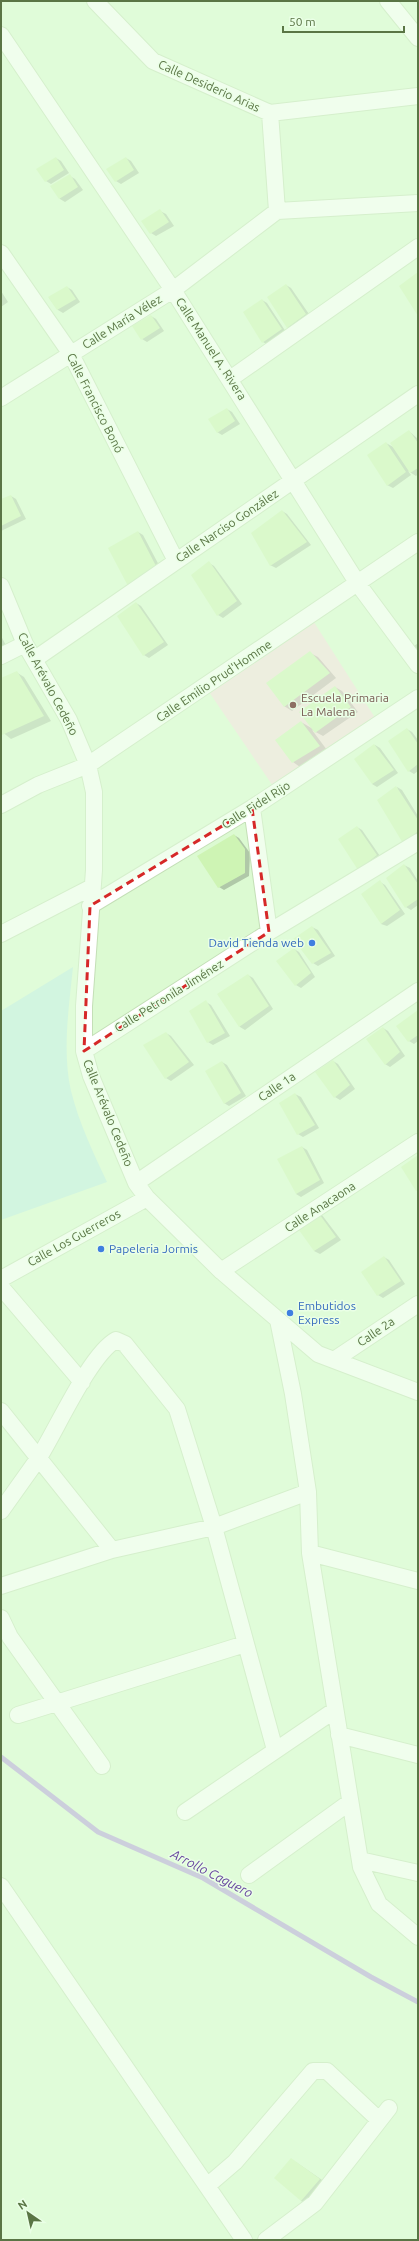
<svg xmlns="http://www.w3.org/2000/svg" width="419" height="2241" font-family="Ubuntu,sans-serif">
	<rect width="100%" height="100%" fill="#e4fdde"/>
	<path fill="#dcfad2" d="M 1,1 L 418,1 L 418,2240 L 1,2240 Z"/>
	<path fill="#f9dbe0" d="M 310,616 L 379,724 L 277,792 L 205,686 Z"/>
	<path fill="#bdebe2" d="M 73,967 C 69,1007 62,1051 71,1091 C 79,1123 93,1152 107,1182 L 1,1220 L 1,1011 Z"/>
	<path fill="#0003" d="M 56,158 L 61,161 L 69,173 L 51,184 L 46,181 L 38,169 Z
		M 126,158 L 131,161 L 139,173 L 121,184 L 116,181 Z
		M 70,176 L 75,179 L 83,190 L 65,202 L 60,199 L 52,186 Z
		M 160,211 L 166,214 L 174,226 L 156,236 L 151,233 L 143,221 Z
		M 286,285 L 291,288 L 311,317 L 293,330 L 287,327 Z
		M 67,287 L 72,290 L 80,302 L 63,313 L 58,310 L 49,298 Z
		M 1,291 L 8,302 L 1,307 Z
		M 262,300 L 267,303 L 286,332 L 268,345 L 263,342 Z
		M 151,316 L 156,319 L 164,331 L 147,342 L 142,339 Z
		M 227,409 L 232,412 L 240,424 L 222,435 L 217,432 Z
		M 409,431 L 418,439 L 418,474 L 416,476 L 408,471 L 411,475 L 393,488 L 387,485 L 386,443 L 395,448 Z
		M 11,496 L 16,499 L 26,519 L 1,531 L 1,500 Z
		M 282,511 L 287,514 L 311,545 L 276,568 L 270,565 Z
		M 138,532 L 143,535 L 161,569 L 134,588 Z
		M 209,563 L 214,566 L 242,604 L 223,618 L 218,615 Z
		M 136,603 L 141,606 L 168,645 L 149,658 L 144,655 Z
		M 1,636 L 9,651 L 1,655 Z
		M 418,643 L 418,654 L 413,647 Z
		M 310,653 L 318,657 L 336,678 L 292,711 L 284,706 Z
		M 16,672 L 24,677 L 51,721 L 11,739 L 1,731 L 1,679 Z
		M 335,687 L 342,691 L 358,712 L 323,736 L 312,730 L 327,750 L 300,767 L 293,762 L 301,722 L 313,729 Z
		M 407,729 L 412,732 L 418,740 L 418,771 L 414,774 L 409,771 Z
		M 375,745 L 380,748 L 398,773 L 377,787 L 372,784 Z
		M 397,787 L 402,790 L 418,816 L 418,839 L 410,847 Z
		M 357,827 L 362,830 L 382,859 L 363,872 Z
		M 234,835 L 239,838 L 250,853 L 249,876 L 224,890 L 219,887 Z
		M 404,865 L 410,868 L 418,881 L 418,905 L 411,910 L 406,907 Z
		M 380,882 L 385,885 L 405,914 L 387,926 L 381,924 Z
		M 312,927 L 318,930 L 335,956 L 318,966 L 313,963 Z
		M 294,949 L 299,952 L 315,977 L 301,988 L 296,985 Z
		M 248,975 L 253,978 L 273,1009 L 245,1030 L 240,1027 L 218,994 Z
		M 206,1002 L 211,1005 L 230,1036 L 213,1045 L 208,1042 L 190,1011 Z
		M 418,1012 L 418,1041 L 414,1044 L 409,1041 Z
		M 383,1028 L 388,1031 L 405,1056 L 390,1067 L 385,1064 Z
		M 166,1033 L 171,1036 L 194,1065 L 171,1081 L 166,1078 Z
		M 333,1061 L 338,1064 L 355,1089 L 340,1100 L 335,1097 Z
		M 222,1062 L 227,1065 L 246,1096 L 229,1106 L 224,1103 Z
		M 295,1094 L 301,1097 L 319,1128 L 303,1137 L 298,1134 Z
		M 302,1147 L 307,1150 L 324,1183 L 301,1197 L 296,1194 Z
		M 317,1212 L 322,1215 L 341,1240 L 320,1254 L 314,1251 Z
		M 384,1257 L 389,1260 L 405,1284 L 383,1298 L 378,1295 Z
		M 296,2162 L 325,2182 L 306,2204 L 301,2201 Z"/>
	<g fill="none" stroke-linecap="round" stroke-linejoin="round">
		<path stroke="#b098da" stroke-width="5" d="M 1,1757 L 98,1832 L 203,1878 L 371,1977 L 418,2002"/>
	</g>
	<path fill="#cef4b4" d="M 56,157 L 64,170 L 45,182 L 36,169 Z
		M 126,157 L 134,170 L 115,182 L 106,169 Z
		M 70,174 L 78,187 L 59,199 L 50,186 Z
		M 160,209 L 169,222 L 150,234 L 141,221 Z
		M 418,272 L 418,316 L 399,286 Z
		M 286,284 L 306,314 L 287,328 L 267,297 Z
		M 67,286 L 76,299 L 57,310 L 48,297 Z
		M 262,299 L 282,329 L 262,343 L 243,312 Z
		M 151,315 L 160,328 L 141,340 L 132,326 Z
		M 227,408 L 235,421 L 217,433 L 208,419 Z
		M 409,430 L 418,443 L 418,468 L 410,473 L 390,443 Z
		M 386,442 L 406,472 L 387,486 L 367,455 Z
		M 11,495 L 21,516 L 1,526 L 1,499 Z
		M 282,510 L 307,542 L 270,566 L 251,533 Z
		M 138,531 L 156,566 L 128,586 L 108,548 Z
		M 209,561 L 237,601 L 217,616 L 191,575 Z
		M 136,602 L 164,642 L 143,656 L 117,616 Z
		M 310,651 L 330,673 L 284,707 L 266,683 Z
		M 17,671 L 44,716 L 2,735 L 1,678 Z
		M 335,686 L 351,707 L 315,733 L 299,712 Z
		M 301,721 L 320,746 L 292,763 L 275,740 Z
		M 407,728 L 418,744 L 418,764 L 408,772 L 388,741 Z
		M 374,744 L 394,770 L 372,784 L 354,759 Z
		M 396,786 L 418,820 L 418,831 L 404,845 L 377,800 Z
		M 357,826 L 377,855 L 358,870 L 338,839 Z
		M 234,834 L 245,849 L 245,873 L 218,888 L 197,856 Z
		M 404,864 L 418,884 L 418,899 L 405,908 L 386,878 Z
		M 380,880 L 400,910 L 381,924 L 361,894 Z
		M 312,926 L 331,953 L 312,964 L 293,939 Z
		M 294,948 L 311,973 L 295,986 L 276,961 Z
		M 248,974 L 269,1006 L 239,1027 L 217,994 Z
		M 206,1000 L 225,1033 L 207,1043 L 189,1011 Z
		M 418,1010 L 418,1035 L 408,1042 L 396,1026 Z
		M 383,1027 L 400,1052 L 385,1065 L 366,1039 Z
		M 166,1032 L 189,1062 L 165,1079 L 143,1045 Z
		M 333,1060 L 350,1085 L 334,1098 L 315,1072 Z
		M 222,1061 L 241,1093 L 224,1104 L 205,1071 Z
		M 295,1093 L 315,1125 L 297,1135 L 279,1103 Z
		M 302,1146 L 320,1180 L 296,1194 L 277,1159 Z
		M 418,1155 L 418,1190 L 416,1191 L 401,1167 Z
		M 317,1211 L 336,1237 L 314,1251 L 296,1226 Z
		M 384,1256 L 401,1281 L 377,1296 L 361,1272 Z
		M 291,2158 L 320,2179 L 301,2201 L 274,2178 Z"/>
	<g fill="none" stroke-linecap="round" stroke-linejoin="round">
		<g stroke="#c4dfb7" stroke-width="18">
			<path id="minor" d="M 95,1 L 153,61 L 270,113 L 418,96
				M 388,1 L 418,38
				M 1,35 L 173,290 L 358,584 L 418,665
				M 270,113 L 277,211 L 418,203
				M 1,253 L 71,354 L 176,561
				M 230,379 L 418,247
				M 1,398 L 173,290 L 277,211
				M 1,586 L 25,644 L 69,720 L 88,765 L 94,792 L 94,870 L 84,1006 L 84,1051 L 91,1076 L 136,1183 L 147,1198 L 221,1271 L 318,1354 L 418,1392
				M 1,656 L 25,644
				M 35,659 L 418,394
				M 1,805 L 38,785 L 88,765 L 418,542
				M 252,808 L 269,932
				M 90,906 L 252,808 L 418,698
				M 1,934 L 92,887
				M 84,1051 L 269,932 L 418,842
				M 136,1183 L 418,991
				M 221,1271 L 418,1142
				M 1,1279 L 147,1198
				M 1,1287 L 82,1382
				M 278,1320 L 293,1394 L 308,1492 L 310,1553 L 361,1867 L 379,1904 L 418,1937
				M 334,1360 L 418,1304
				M 1,1411 L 112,1550
				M 1,1511 C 13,1494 26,1476 38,1459 C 56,1431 90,1354 116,1340 L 125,1344 L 177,1409 L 214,1527 L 275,1750
				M 310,1553 L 418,1581
				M 1,1586 L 112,1550 L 214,1527 L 308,1492
				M 1,1618 L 10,1637 L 102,1766
				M 18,1715 L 245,1644
				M 339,1735 L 418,1755
				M 185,1812 L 335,1710
				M 360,1860 L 418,1873
				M 249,1875 L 350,1802
				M 1,1886 L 244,2240
				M 207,2186 L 235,2162 L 313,2071 L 327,2071 L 379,2120
				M 266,2240 L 315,2203 L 389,2108"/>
		</g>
		<use href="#minor" stroke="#fff" stroke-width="16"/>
	</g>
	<path d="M0 0H419V2241H0ZM 252,808 L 269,932 L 84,1051 L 90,906 Z" fill="#e4fdde" fill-opacity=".55" fill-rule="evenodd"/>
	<path fill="none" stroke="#d62828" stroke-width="3" stroke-dasharray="8 5" stroke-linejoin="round" d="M 252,808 L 269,932 L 84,1051 L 90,906 Z"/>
	<circle fill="#8d6e63" stroke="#eaffe6" stroke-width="1.5" cx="293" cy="705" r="4"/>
	<g fill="#3f7fe0" stroke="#eaffe6" stroke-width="1.5">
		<circle cx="312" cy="943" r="4"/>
		<circle cx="101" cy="1249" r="4"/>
		<circle cx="290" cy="1313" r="4"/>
	</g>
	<g text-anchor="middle" stroke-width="3" stroke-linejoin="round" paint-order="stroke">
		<g font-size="12" fill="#5a7545" stroke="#eaffe6">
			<text transform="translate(209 86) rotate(24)" y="4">Calle Desiderio Arias</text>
			<text transform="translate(122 322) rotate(-32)" y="4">Calle María Vélez</text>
			<text transform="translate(211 349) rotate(57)" y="4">Calle Manuel A. Rivera</text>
			<text transform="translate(95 403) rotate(63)" y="4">Calle Francisco Bonó</text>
			<text transform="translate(227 526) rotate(-34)" y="4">Calle Narciso González</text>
			<text transform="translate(214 681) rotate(-34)" y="4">Calle Emilio Prud'Homme</text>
			<text transform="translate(48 684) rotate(62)" y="4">Calle Arévalo Cedeño</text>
			<text transform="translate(256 805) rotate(-32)" y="4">Calle Fidel Rijo</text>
			<text transform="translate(169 996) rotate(-32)" y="4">Calle Petronila Jiménez</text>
			<text transform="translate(277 1087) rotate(-34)" y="4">Calle 1a</text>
			<text transform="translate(108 1113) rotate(68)" y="4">Calle Arévalo Cedeño</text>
			<text transform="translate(320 1207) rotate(-33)" y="4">Calle Anacaona</text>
			<text transform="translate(74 1238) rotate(-29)" y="4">Calle Los Guerreros</text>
			<text transform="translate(376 1332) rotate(-34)" y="4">Calle 2a</text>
		</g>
		<g font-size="12" fill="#785e54" stroke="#eaffe6" text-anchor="start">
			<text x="301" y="702">Escuela Primaria<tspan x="301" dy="14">La Malena</tspan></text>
		</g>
		<g font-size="12" fill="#366cbe" stroke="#eaffe6" text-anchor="start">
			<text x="304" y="947" text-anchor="end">David Tienda web</text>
			<text x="109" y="1253">Papeleria Jormis</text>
			<text x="298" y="1310">Embutidos<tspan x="298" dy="14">Express</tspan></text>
		</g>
		<g font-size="13" font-style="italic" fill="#67469f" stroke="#eaffe6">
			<text transform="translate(212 1873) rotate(27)" y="5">Arrollo Caguero</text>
		</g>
	</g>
	<rect width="419" height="2241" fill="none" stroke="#5a7545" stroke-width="4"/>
	<g transform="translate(28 2213) rotate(326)" stroke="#eaffe6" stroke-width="3" paint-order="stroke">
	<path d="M0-3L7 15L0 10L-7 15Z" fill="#5a7545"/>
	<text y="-6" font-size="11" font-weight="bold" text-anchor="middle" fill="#5a7545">N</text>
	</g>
	<path d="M283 26v6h121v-6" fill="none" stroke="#5a7545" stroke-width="2"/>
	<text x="289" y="26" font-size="12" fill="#5a7545" stroke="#eaffe6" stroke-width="3" paint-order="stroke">50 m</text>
</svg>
